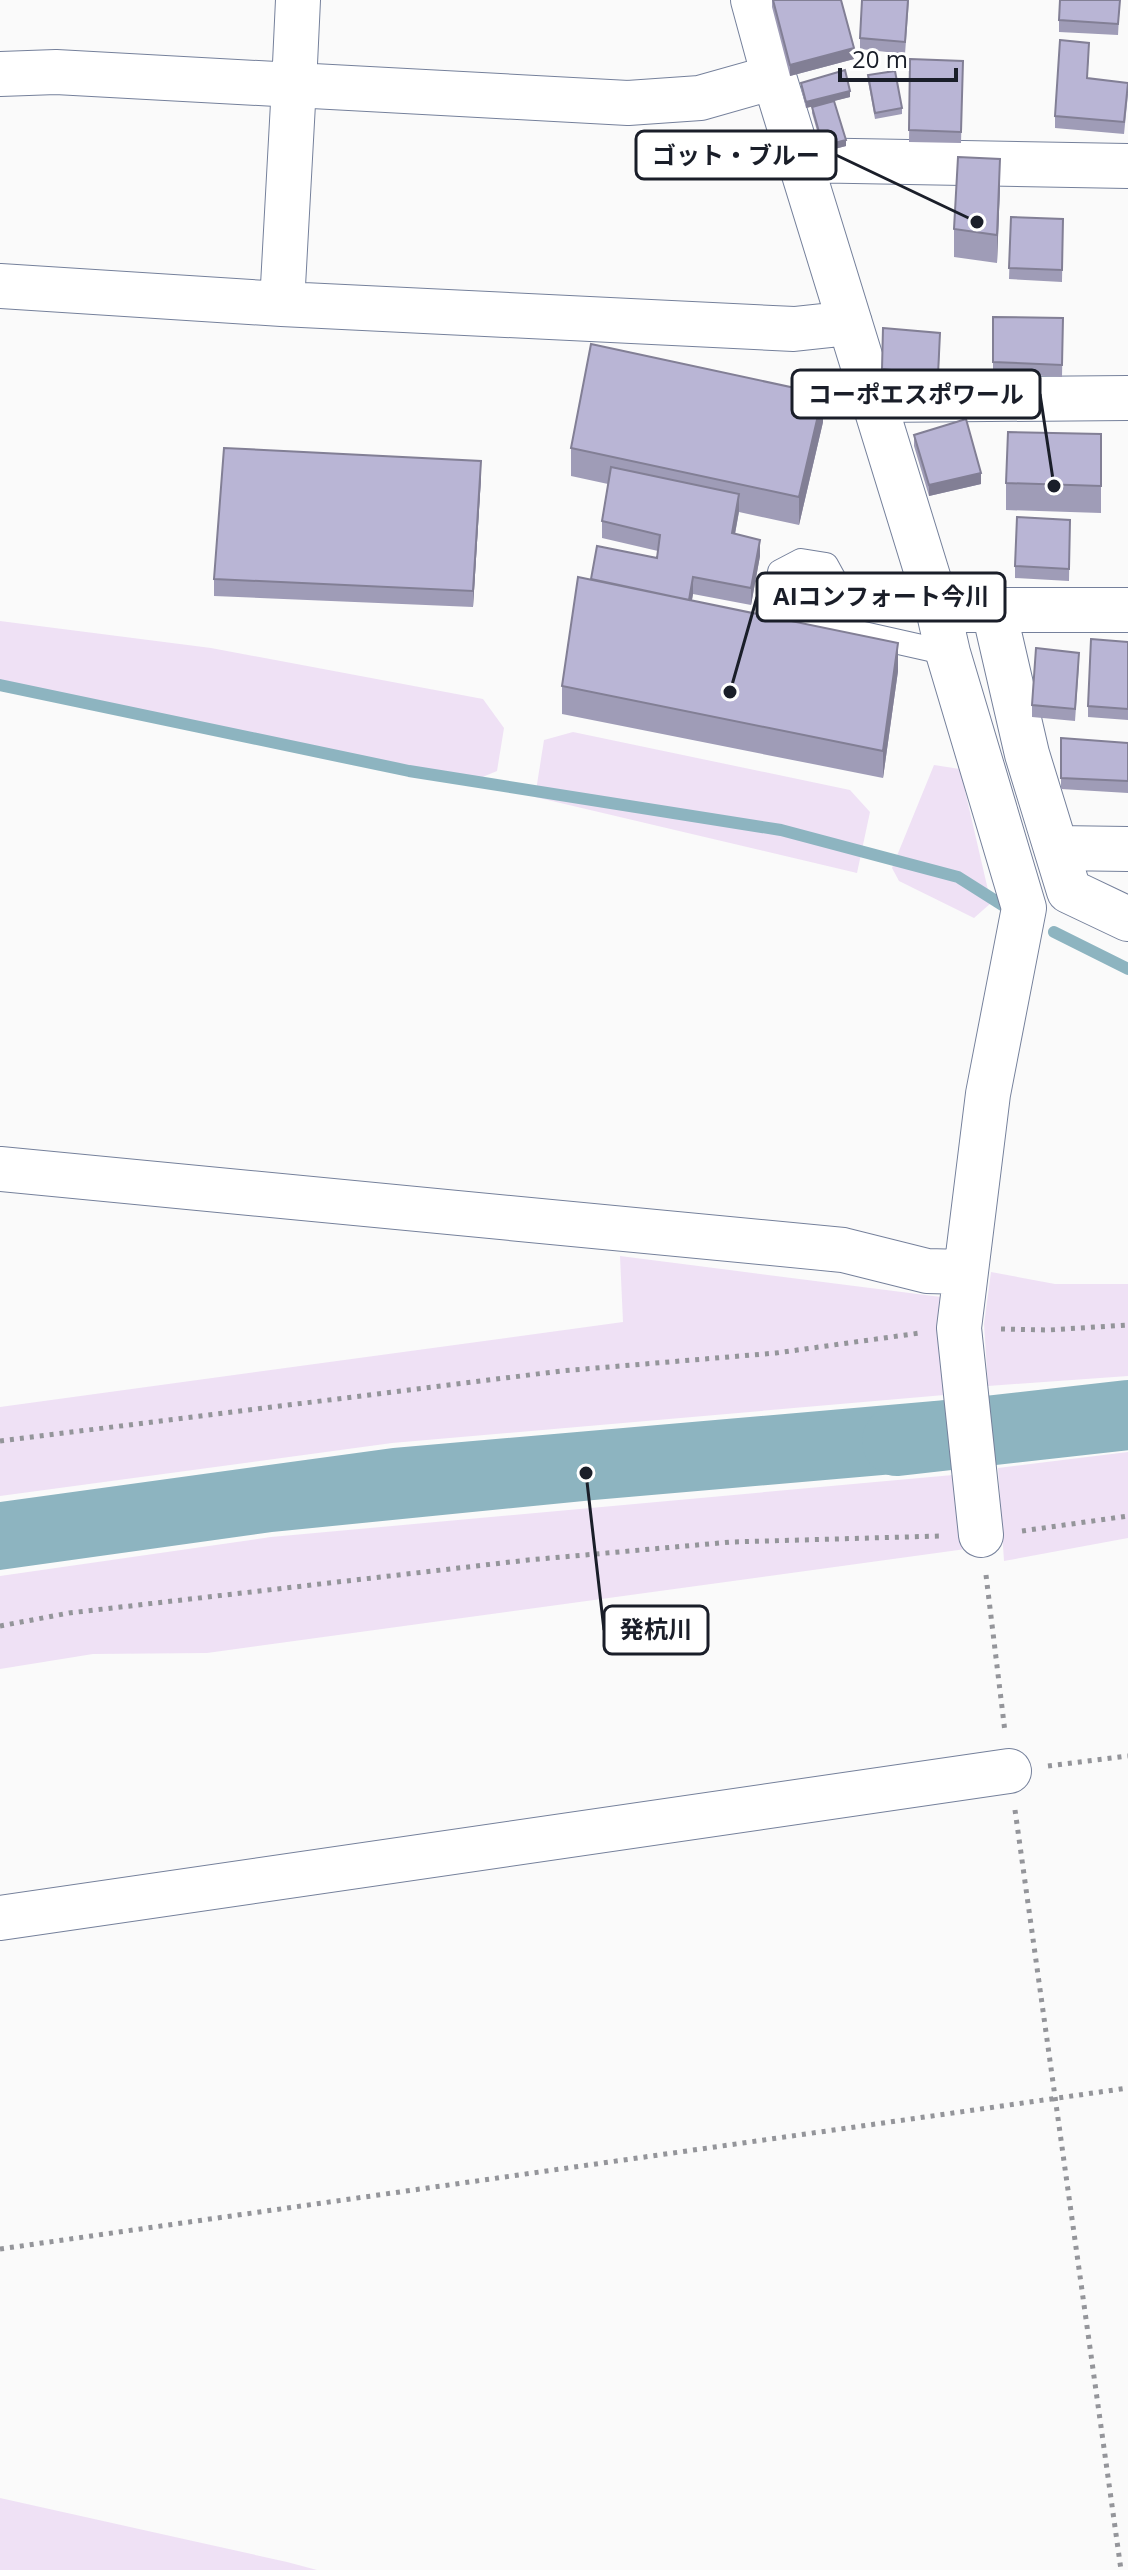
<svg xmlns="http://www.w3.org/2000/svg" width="1128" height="2570" font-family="'Open Sans','Noto Sans JP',sans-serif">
	<rect width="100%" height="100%" fill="#fafafa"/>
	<path fill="#efe1f5" d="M 0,621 L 211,648 L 483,699 L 504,728 L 497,771 L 473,781 L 0,680 Z
		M 573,732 L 850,790 L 870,812 L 857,873 L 535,797 L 544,740 Z
		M 934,765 L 960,769 L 991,903 L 974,918 L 899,881 L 892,868 Z
		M 620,1256 L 949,1298 L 956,1394 L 392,1443 L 0,1496 L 0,1407 L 623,1322 Z
		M 991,1272 L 1055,1284 L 1128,1284 L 1128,1376 L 988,1386 L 984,1324 Z
		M 1128,1452 L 1128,1538 L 1004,1561 L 998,1468 Z
		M 964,1474 L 973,1548 L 207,1653 L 93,1654 L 0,1669 L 0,1576 L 271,1537 Z
		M 0,2498 L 287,2562 L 317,2570 L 0,2570 Z"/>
	<path fill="#8db4c0" d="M 957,1399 L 963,1468 L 594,1500 L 272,1532 L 0,1570 L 0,1502 L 393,1448 Z"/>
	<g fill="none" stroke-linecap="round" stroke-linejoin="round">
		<path stroke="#8db4c0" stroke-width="12" d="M 0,685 L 409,771 L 781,830 L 958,877 L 1007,908
			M 1054,932 L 1128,969"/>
		<path stroke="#8db4c0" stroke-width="70" d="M 897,1441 L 1128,1415"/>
		<g stroke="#75809b" stroke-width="26">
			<path id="service" d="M 824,627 L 837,585 L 826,565 L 801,561 L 780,572 L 776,598 L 792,618 L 948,653"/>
		</g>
		<g stroke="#75809b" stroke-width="46">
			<path id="minor" d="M 298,0 L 294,85 L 628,103 L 700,98 L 774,77
				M 753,0 L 774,77 L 938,609 L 948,653 L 1024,908 L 988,1094 L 959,1328 L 981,1535
				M 0,74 L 56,72 L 294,85 L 282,304
				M 799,160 L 1128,166
				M 0,286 L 282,304 L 794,329 L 850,323
				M 874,400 L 1128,398
				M 964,610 L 1128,610
				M 994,611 L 1027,754 L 1069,891 L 1128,919
				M 1057,848 L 1128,849
				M 0,1169 L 843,1250 L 927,1271 L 964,1272
				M 0,1918 L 1009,1771"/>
		</g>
		<path stroke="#94959a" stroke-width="5" stroke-dasharray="4 6" stroke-linecap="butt" d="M 1001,1329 L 1049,1330 L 1128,1325
			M 0,1441 L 561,1371 L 776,1353 L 920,1333
			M 1022,1531 L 1128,1516
			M 986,1575 L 1005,1732
			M 0,1626 L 69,1613 L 528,1560 L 731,1542 L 940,1536
			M 1048,1766 L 1128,1756
			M 1015,1810 L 1121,2570
			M 0,2249 L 1128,2088"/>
		<use href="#service" stroke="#fff" stroke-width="24"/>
		<use href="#minor" stroke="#fff" stroke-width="44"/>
	</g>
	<path fill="#9f9cb7" d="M 772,0 L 841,0 L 854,59 L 790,76 L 772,7 Z
		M 909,0 L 905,54 L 860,49 L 860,38 Z
		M 1120,0 L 1118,35 L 1059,32 L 1059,20 Z
		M 1089,55 L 1087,78 L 1128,94 L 1124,134 L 1055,128 L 1055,116 Z
		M 910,59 L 963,61 L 961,143 L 909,142 Z
		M 868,75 L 902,108 L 902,114 L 875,119 L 868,81 Z
		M 801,83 L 850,97 L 806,108 L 801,89 Z
		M 812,107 L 846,146 L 823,152 L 812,113 Z
		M 1000,186 L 997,263 L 954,257 L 954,229 Z
		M 1011,217 L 1063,219 L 1062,282 L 1009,279 Z
		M 993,317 L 1063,318 L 1062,377 L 993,373 Z
		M 883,328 L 940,345 L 938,386 L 882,381 Z
		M 823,422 L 799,525 L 739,512 L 735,534 L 760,556 L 751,605 L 693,594 L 692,600 L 898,671 L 883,778 L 562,714 L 562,686 L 591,579 L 657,558 L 658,551 L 602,538 L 602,521 L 608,484 L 571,476 L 571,448 Z
		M 914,435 L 981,484 L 929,496 L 914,446 Z
		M 481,478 L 473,607 L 214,596 L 214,579 Z
		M 1006,483 L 1101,486 L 1101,513 L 1006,510 Z
		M 1070,520 L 1069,581 L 1015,578 L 1015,566 Z
		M 1128,642 L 1128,720 L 1088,717 L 1088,706 Z
		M 1079,665 L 1075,721 L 1032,717 L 1032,705 Z
		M 1061,738 L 1128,743 L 1128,793 L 1061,789 Z"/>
	<path fill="#827f95" d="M 854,48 L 854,59 L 790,76 L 790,65 Z
		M 850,91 L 850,97 L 806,108 L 806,102 Z
		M 846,140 L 846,146 L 823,152 L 823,146 Z
		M 1000,159 L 1000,186 L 997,263 L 997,235 Z
		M 823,394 L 823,422 L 799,525 L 799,497 Z
		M 481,461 L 481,478 L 473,607 L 473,591 Z
		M 981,473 L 981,484 L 929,496 L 929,485 Z
		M 739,494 L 739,511 L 732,550 L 732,533 Z
		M 760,540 L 760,556 L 751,605 L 751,588 Z
		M 693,577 L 693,594 L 687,626 L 687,610 Z
		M 898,643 L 898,671 L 883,778 L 883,751 Z"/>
	<path fill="#b9b5d5" stroke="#827f95" stroke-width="2" d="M 773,0 L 841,0 L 854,48 L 790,65 Z
		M 862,0 L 908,0 L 905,42 L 860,38 Z
		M 1060,0 L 1120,0 L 1118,24 L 1059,20 Z
		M 1060,40 L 1089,43 L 1087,78 L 1128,83 L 1124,122 L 1055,116 Z
		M 910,59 L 963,61 L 961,132 L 909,130 Z
		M 845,70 L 850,91 L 806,102 L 801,83 Z
		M 895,71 L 902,108 L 875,113 L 868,75 Z
		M 834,101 L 846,140 L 823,146 L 812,107 Z
		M 958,157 L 1000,159 L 997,235 L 954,229 Z
		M 1011,217 L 1063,219 L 1062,270 L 1009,268 Z
		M 993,317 L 1063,318 L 1062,365 L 993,362 Z
		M 883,328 L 940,333 L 938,375 L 882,369 Z
		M 591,344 L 823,394 L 799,497 L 571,448 Z
		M 966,419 L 981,473 L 929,485 L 914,435 Z
		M 1008,432 L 1101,434 L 1101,486 L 1006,483 Z
		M 224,448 L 481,461 L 473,591 L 214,579 Z
		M 611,467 L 739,494 L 732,533 L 760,540 L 751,588 L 693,577 L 689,600 L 591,579 L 597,546 L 657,558 L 660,535 L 602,521 Z
		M 1017,517 L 1070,520 L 1069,569 L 1015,566 Z
		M 578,577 L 898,643 L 883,751 L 562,686 Z
		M 1091,639 L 1128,642 L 1128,709 L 1088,706 Z
		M 1036,648 L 1079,653 L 1075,709 L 1032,705 Z
		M 1061,738 L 1128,743 L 1128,781 L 1061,778 Z"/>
	<path fill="none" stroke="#1a1e29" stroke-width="3" d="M977 222L836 155M1054 486L1040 394M730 692L757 597M586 1473L604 1630"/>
	<g fill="#1a1e29" stroke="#fff" stroke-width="3">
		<circle cx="977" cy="222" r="8"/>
		<circle cx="1054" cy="486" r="8"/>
		<circle cx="730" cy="692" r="8"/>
		<circle cx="586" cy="1473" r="8"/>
	</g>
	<g fill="#fff" stroke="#1a1e29" stroke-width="3">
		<rect x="636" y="131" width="200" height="48" rx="8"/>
		<rect x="792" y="370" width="248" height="48" rx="8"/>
		<rect x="757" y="573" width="248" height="48" rx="8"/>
		<rect x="604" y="1606" width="104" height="48" rx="8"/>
	</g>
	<g font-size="24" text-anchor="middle" font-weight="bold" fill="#1a1e29">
		<text x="736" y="164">ゴット・ブルー</text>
		<text x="916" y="403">コーポエスポワール</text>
		<text x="881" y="605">AIコンフォート今川</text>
		<text x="656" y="1638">発杭川</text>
	</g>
	<path d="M840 68v12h116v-12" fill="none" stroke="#1a1e29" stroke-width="4"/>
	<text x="852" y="68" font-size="24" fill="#1a1e29" stroke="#ffffff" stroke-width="6" paint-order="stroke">20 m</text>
</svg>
